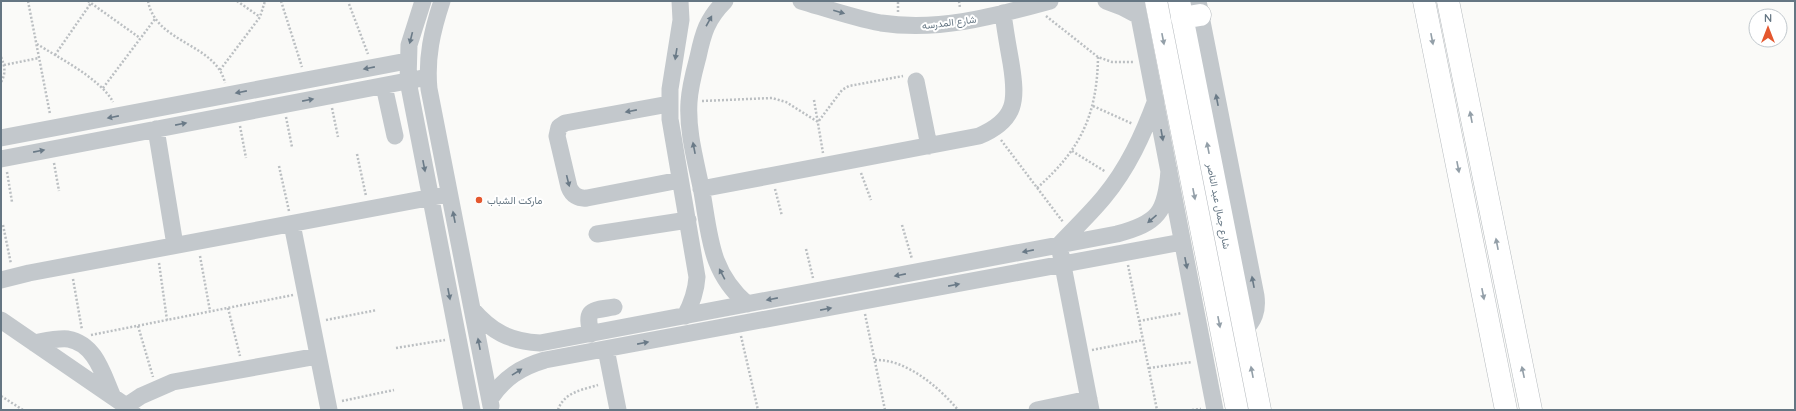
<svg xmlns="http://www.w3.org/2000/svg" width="1796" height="411" font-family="Quicksand,Vazirmatn,sans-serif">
	<rect width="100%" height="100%" fill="#fafaf8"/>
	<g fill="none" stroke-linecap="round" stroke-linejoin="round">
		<g stroke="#b5babe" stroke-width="23">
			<path id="major" d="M 1156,1 L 1237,410
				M 1179,1 L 1260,410
				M 1424,1 L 1506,410
				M 1448,1 L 1531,410
				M 1182,18 L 1200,15"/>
		</g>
		<path stroke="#bbbfc2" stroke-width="2.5" stroke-dasharray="2 2" stroke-linecap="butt" d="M 28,1 L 50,114
			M 88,1 L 140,38
			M 148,1 C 156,44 216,43 225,83
			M 237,1 L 260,17
			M 281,1 L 302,67
			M 959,1 L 960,8
			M 349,4 L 368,54
			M 898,12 L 898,1
			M 1046,16 L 1098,57 L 1112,62 L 1134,62
			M 37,44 C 59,58 101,79 113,102
			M 55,55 L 91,3
			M 1,57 C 5,66 6,74 1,82
			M 4,65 L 39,58
			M 220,70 L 260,17 L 265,1
			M 103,88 L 155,19
			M 814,100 L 823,153
			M 702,101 L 772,98 L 786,102 L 818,122 L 842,90 L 849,86 L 903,76
			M 1093,106 L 1133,124
			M 332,108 L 338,137
			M 286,117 L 292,147
			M 240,126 L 246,158
			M 1001,140 L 1063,222
			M 1072,151 L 1106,172
			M 357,154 L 366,196
			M 54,163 L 59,191
			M 279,166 L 289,211
			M 7,172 L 12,202
			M 861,173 L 871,200
			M 1037,188 C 1081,149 1097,115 1098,57
			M 775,189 L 782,216
			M 3,225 L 11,264
			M 902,225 L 912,259
			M 806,249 L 813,278
			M 200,256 L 210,311
			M 159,263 L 167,320
			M 1128,265 L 1157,410
			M 73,279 L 82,330
			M 228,308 L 240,356
			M 865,314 L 885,410
			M 326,320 L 377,310
			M 1139,321 L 1182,313
			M 138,326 L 153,377
			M 91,335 L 293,295
			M 741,336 L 758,410
			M 396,348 L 445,340
			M 1092,350 L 1143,340
			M 875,360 C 906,359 939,387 958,410
			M 1149,368 L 1192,362
			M 1,396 L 23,410
			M 342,401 L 394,390
			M 558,410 C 564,392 582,390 598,385
			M 1192,410 L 1201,409"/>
		<path stroke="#c3c8cc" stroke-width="17" d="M 423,1 L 409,45 L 408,81 L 472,410
			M 442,1 C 432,31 426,58 429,89 L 491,406
			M 680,1 L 681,20 L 670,89 L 670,119 L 697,277 C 696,292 692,303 685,316
			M 725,1 C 707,19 703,33 698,57 C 694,72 690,86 689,102 C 687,132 696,162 702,192 C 710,237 710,272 747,304
			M 801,1 C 828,9 854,18 881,23 C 939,32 995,16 1050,1
			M 1106,1 L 1122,7 L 1139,16
			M 1136,1 L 1215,410
			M 1198,1 L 1256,296 C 1258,311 1254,320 1244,331
			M 916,81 L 929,146
			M 384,86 L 395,136
			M 669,104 L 565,123 L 559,127 L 557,136 L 569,187 C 572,195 578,199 587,198 L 680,180
			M 156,129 L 175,245
			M 1,138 L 407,61
			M 1,159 L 428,77
			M 701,189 L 979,136 C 1017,120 1017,100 1011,63 C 1008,46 1005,30 1003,13
			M 292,224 L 329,410
			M 597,234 L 688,220
			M 1,280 L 29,273 L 449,194
			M 472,309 C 492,332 509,341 540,343 L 1117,234 C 1158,223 1166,213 1169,170
			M 1,320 L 132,410
			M 591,334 C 585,308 591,311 614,307
			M 34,343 C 45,341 57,338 68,339 C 96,344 103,375 113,397
			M 606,349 L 618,410
			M 490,399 C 504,378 521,367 545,360 L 1182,242
			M 126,406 L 141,396 L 173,382 L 318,356
			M 1037,410 L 1089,399
			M 1091,410 L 1059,245 C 1074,229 1090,214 1104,197 C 1128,168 1143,135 1156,100"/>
		<use href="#major" stroke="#fff" stroke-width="22"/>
	</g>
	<defs><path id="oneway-solid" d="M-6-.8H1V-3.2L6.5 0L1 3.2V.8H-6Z"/></defs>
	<g fill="#6a7a87">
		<use href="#oneway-solid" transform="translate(839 12) rotate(16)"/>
		<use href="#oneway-solid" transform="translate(709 21) rotate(-61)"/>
		<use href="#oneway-solid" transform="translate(411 38) rotate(104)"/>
		<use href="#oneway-solid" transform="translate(676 54) rotate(99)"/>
		<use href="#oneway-solid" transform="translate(369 68) rotate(169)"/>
		<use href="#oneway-solid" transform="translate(241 92) rotate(169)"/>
		<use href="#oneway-solid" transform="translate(308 100) rotate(-11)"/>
		<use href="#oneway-solid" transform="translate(1217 100) rotate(-101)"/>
		<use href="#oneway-solid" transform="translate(631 111) rotate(169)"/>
		<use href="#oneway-solid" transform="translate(113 117) rotate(169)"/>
		<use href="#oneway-solid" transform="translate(181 124) rotate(-11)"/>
		<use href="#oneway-solid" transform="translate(1162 135) rotate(80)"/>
		<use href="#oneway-solid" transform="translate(694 148) rotate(-101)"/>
		<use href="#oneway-solid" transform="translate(39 151) rotate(-11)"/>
		<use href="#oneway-solid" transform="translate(424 166) rotate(79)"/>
		<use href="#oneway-solid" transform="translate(568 181) rotate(76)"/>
		<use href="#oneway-solid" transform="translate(454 217) rotate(-101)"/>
		<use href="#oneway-solid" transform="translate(1152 219) rotate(139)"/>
		<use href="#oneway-solid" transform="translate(1028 251) rotate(169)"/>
		<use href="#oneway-solid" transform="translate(1186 263) rotate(79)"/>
		<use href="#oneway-solid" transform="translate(722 274) rotate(-118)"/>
		<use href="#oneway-solid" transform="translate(900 275) rotate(169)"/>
		<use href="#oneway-solid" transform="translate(1253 282) rotate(-101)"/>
		<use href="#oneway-solid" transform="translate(954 285) rotate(-11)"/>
		<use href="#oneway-solid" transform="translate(449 294) rotate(79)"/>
		<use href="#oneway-solid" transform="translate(772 299) rotate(169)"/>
		<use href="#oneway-solid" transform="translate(826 309) rotate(-11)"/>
		<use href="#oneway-solid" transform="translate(643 343) rotate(-11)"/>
		<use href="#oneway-solid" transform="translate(479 344) rotate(-101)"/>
		<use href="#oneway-solid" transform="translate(517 372) rotate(-32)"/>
	</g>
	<g fill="#939fa8">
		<use href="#oneway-solid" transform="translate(1163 39) rotate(79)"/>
		<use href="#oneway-solid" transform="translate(1432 39) rotate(79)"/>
		<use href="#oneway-solid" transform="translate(1471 117) rotate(-101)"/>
		<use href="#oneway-solid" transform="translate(1208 148) rotate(-101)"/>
		<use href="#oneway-solid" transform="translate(1458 167) rotate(79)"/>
		<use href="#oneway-solid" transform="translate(1194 194) rotate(79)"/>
		<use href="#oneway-solid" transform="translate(1497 244) rotate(-101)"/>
		<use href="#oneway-solid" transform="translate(1483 294) rotate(79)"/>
		<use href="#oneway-solid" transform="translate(1219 322) rotate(79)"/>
		<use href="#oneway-solid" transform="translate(1252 372) rotate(-101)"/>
		<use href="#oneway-solid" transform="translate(1523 372) rotate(-102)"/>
	</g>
	<circle fill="#e4572e" stroke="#fff" stroke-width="1.5" cx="479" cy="200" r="4"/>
	<g text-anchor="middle" stroke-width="4" stroke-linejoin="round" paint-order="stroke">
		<g font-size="10" fill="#657683" stroke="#fff">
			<text transform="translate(949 22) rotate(-7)" y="4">شارع المدرسه</text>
			<text transform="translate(1219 206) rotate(79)" y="4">شارع جمال عبد الناصر</text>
		</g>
		<g font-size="10" fill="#657683" stroke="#fff" text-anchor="start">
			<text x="487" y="204">ماركت الشباب</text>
		</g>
	</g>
	<rect width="1796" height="411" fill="none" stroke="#657683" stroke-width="4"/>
	<g transform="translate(1768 28)"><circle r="19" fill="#ffffff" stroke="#c1c8cd"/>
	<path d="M0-3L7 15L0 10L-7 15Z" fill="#e4572e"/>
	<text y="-6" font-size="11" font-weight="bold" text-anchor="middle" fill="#657683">N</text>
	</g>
</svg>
